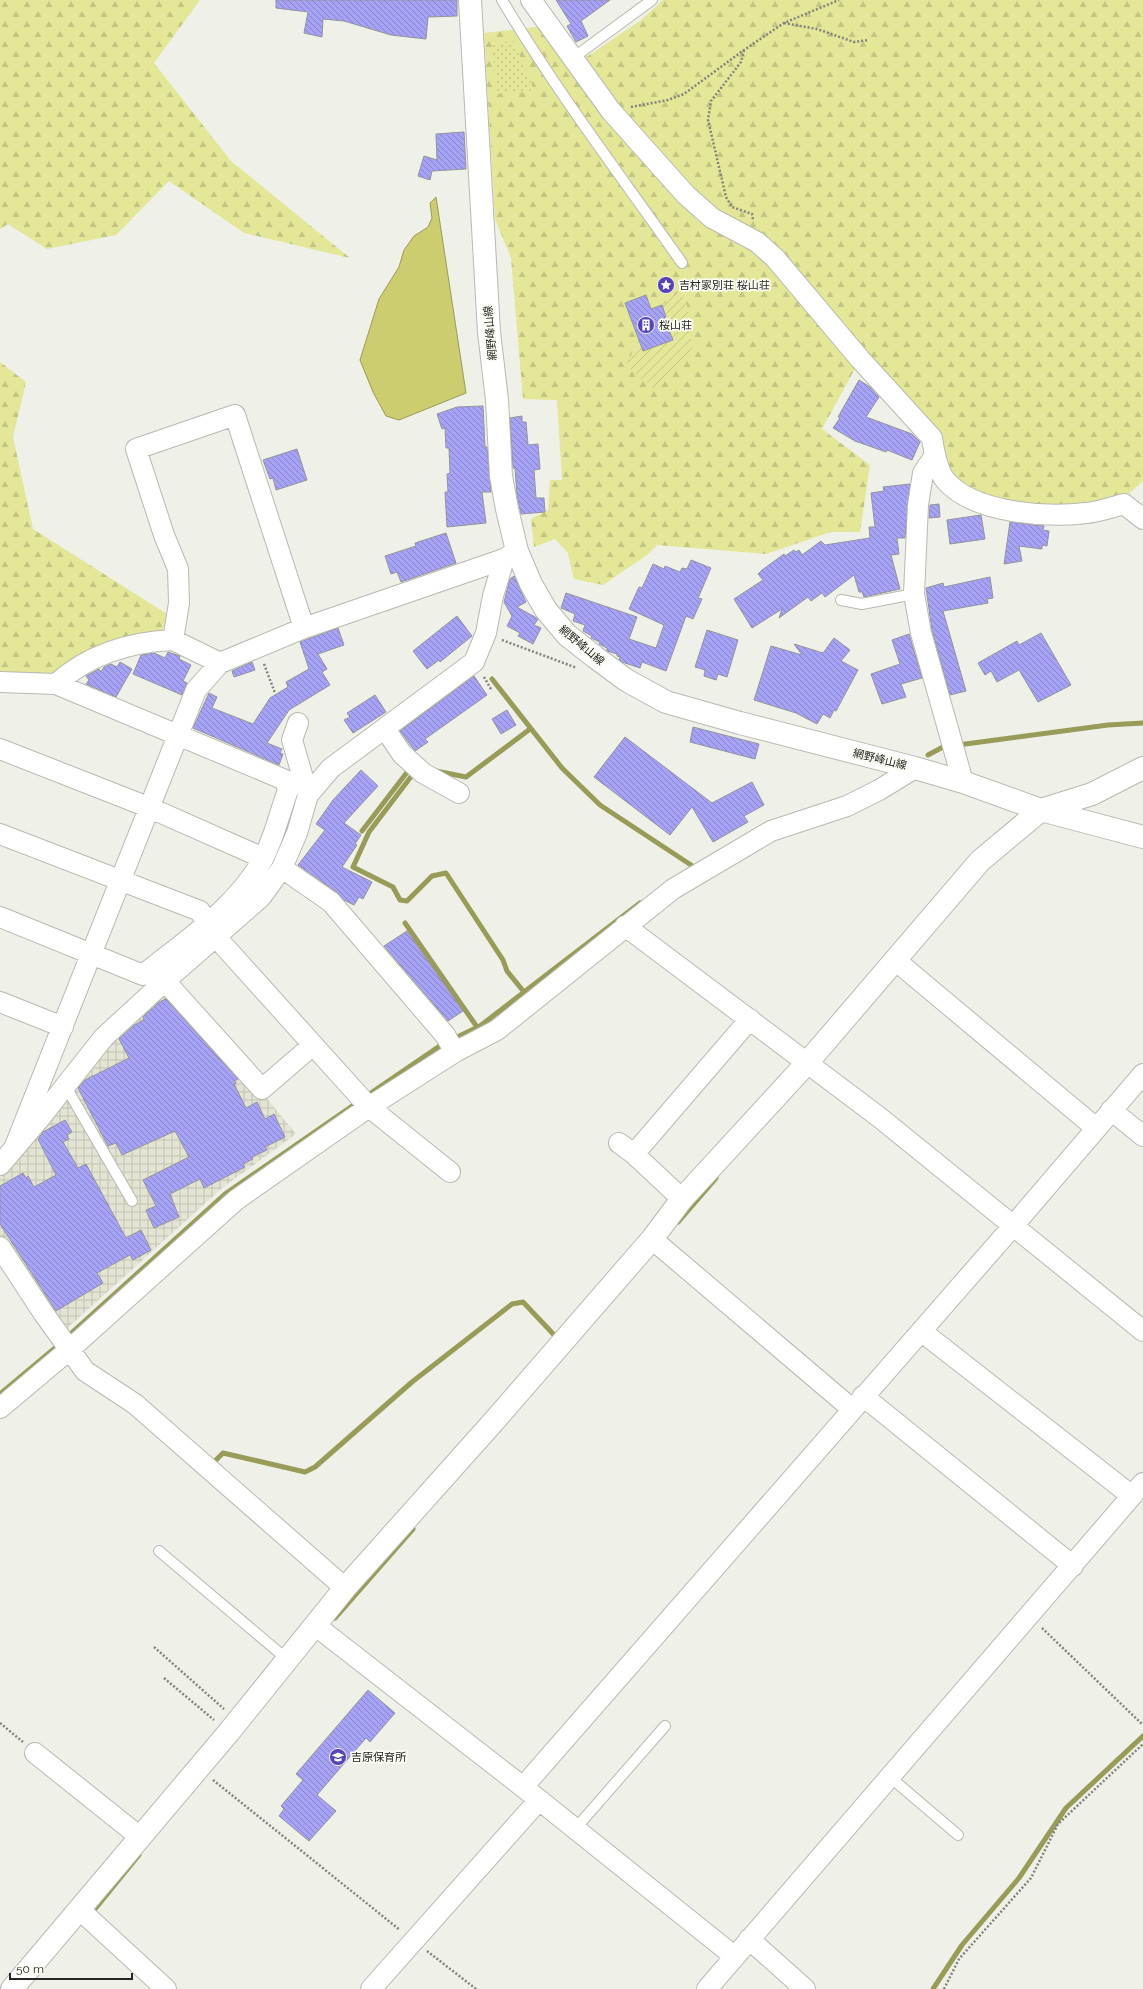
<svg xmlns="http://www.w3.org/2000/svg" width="1143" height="1989" font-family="Raleway,'Noto Sans JP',sans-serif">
	<defs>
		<pattern id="industrial-grid" width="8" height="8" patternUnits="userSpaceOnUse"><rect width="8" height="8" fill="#e3e4d3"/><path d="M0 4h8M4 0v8" fill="none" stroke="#c3c3b5"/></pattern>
		<pattern id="forest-firs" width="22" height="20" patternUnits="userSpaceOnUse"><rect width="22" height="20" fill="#e4e797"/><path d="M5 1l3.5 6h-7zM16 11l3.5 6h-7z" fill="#c3c682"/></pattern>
		<pattern id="park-dots" width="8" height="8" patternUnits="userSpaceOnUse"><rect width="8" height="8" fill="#e4e797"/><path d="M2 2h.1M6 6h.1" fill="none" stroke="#c3c682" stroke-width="1.8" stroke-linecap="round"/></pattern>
		<pattern id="garden-furrows" width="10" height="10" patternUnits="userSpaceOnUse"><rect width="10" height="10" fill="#e4e797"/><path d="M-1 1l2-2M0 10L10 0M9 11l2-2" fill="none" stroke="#c3c682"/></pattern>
		<pattern id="building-back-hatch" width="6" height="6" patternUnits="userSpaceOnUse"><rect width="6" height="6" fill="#a6a3f6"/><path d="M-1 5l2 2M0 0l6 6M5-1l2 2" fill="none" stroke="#8785c7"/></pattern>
	</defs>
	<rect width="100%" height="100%" fill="#eff0e7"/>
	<path fill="url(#industrial-grid)" d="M 160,991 L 265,1096 L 296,1134 L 222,1188 L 63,1332 L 0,1237 L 0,1176 L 59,1104 L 108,1040 Z"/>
	<path fill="url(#forest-firs)" d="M 0,0 L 200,0 L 154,63 L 231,161 L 350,258 L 244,233 L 169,181 L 116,235 L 47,249 L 8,224 L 0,229 Z
		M 663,0 L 1143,0 L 1143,481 L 1125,497 L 1086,508 L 998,503 L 952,477 L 936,433 L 717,212 C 666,168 623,114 582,60 L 641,20 Z
		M 543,26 L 608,120 L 698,221 L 752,249 L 831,332 L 857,365 L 822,429 L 870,465 L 860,532 L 831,532 L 766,554 L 657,545 L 647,555 L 603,585 L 574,579 L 568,553 L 555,539 L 534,547 L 531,519 L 548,510 L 550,480 L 562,480 L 557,400 L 523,399 L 511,258 L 495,219 L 484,33 Z
		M 0,362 L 26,382 L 13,437 L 33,529 L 167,614 L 161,635 L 90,652 L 52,673 L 0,675 Z"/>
	<path fill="url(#park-dots)" d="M 513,40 L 534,90 L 497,94 L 492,45 Z"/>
	<path fill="url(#garden-furrows)" d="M 679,291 L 687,305 L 693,354 L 654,390 L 626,365 L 639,339 L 671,327 L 663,305 Z"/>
	<path fill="#cbcd6f" stroke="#999b58" d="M 436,197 L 466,393 L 399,420 L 386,416 L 373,392 L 360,360 L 379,299 L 399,267 L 404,250 L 414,236 L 428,227 L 432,218 L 430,203 Z"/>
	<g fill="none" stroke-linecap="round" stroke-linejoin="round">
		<path stroke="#999b58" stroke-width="5" d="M 492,679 L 562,768 L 600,805 L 694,867
			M 958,745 L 1108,725 L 1143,723
			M 928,755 L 943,747 L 950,746
			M 436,771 L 466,777 L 530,729
			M 413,774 L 369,832 L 353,867 L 393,887 L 400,900 L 407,901 L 432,876 L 446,873 L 503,960 L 507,971 L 524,992
			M 362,831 L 408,771
			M 405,923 L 477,1027
			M 451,1040 L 480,1026 L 640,903
			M 365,1097 L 444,1043
			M 678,1222 L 716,1178
			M 66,1338 L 225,1194 L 358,1102
			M 0,1394 L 61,1343
			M 214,1462 L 223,1453 L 305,1472 L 315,1467 L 412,1382 L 512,1304 L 523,1302 L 558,1339
			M 335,1618 L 413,1529
			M 95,1909 L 139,1855
			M 933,1989 L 962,1945 L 1019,1878 L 1066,1808 L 1143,1736"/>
	</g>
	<path fill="url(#building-back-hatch)" stroke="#93939b" d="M 276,0 L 457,0 L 457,16 L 428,17 L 426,39 L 391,35 L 344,21 L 323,19 L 322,37 L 304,33 L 308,12 L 276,8 Z
		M 556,0 L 610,0 L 581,21 L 588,36 L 576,42 L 567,26 L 571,24 Z
		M 464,132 L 466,169 L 432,171 L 430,180 L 418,176 L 424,156 L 437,160 L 436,134 Z
		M 646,295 L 651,309 L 662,305 L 666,317 L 664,318 L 673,340 L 643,351 L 625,303 Z
		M 859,380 L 870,387 L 879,397 L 866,417 L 912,434 L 920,442 L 912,460 L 887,450 L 886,452 L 855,441 L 833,428 L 840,418 L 838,417 Z
		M 483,406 L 485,447 L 487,447 L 491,492 L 482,492 L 486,523 L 447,527 L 445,492 L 448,492 L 447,474 L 450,473 L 449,448 L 446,448 L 445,428 L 442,429 L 437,414 L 457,407 Z
		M 522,416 L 522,422 L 526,422 L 528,445 L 538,444 L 540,469 L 534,470 L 536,498 L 544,498 L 545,512 L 521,514 L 517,495 L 515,468 L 513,468 L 510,418 Z
		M 297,449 L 307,480 L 276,490 L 273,478 L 270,479 L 263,460 Z
		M 910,484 L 905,538 L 897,538 L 899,554 L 891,555 L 900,589 L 864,597 L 862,592 L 859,592 L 854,575 L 825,597 L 822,593 L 811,601 L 808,597 L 779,618 L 782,609 L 752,628 L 734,599 L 763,580 L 758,574 L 762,570 L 784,554 L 785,556 L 794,550 L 796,552 L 799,550 L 802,555 L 821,541 L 825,545 L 870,538 L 869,527 L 875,527 L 871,493 L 884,491 L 883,487 Z
		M 939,504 L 940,517 L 929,518 L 930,505 Z
		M 981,515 L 985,539 L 950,544 L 947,520 Z
		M 1010,522 L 1044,526 L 1043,530 L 1049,531 L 1047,546 L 1042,545 L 1042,549 L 1019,546 L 1022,561 L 1004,564 Z
		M 446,533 L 456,563 L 401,582 L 397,572 L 391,574 L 385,556 L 416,546 L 415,543 Z
		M 691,560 L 711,568 L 698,598 L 702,599 L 693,619 L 686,616 L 666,671 L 642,662 L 640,668 L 622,662 L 619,660 L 620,657 L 617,656 L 617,654 L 607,651 L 607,648 L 599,644 L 600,642 L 591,638 L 592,636 L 583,631 L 585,625 L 573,621 L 575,614 L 561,608 L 566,593 L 637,617 L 629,639 L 656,648 L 664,625 L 629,609 L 639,587 L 642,588 L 653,564 L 664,569 L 665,566 L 680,572 L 682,568 L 687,569 Z
		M 514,576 L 526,602 L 517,607 L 535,617 L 538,619 L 534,625 L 541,628 L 533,644 L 518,636 L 520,633 L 507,626 L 512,616 L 504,602 L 510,579 Z
		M 990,577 L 993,598 L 987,599 L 988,603 L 943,611 L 966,691 L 950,695 L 932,630 L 926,588 L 943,583 L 944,587 Z
		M 457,616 L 472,636 L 440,662 L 439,660 L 427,669 L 413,651 Z
		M 338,628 L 344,645 L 318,654 L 327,669 L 322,672 L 330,685 L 289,710 L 267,743 L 282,749 L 280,753 L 283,754 L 279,765 L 193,728 L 209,693 L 217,697 L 212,708 L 253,724 L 270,698 L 288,687 L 286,682 L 309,669 L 300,642 Z
		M 707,630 L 738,640 L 727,677 L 718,674 L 716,680 L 704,676 L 705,670 L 695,667 Z
		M 1041,633 L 1071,685 L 1038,702 L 1019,670 L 997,682 L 991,671 L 985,675 L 978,663 L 1017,641 L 1019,645 Z
		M 909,634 L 922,678 L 901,684 L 906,697 L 882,704 L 871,674 L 900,664 L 892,640 Z
		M 834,638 L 850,650 L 841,661 L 858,670 L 836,711 L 834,710 L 830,718 L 823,714 L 817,724 L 796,713 L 754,700 L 771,646 L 802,655 L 794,644 L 823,653 Z
		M 168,652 L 180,656 L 179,659 L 191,665 L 183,681 L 187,683 L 182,695 L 133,674 L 141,655 L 154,653 L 165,658 Z
		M 120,662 L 132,669 L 116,697 L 86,684 L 89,680 L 86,676 L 88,675 L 99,669 L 101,672 L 104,667 L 111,664 L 117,667 Z
		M 252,662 L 255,670 L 234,677 L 232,671 Z
		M 474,676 L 487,695 L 425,739 L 428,742 L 415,751 L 400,731 Z
		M 375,695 L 386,712 L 353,733 L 344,720 L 350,717 L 347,713 Z
		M 507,710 L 516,725 L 501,734 L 492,719 Z
		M 693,727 L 759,744 L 755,759 L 690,742 Z
		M 625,737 L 712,803 L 752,782 L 764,805 L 744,816 L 748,822 L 713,842 L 692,807 L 670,835 L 594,777 Z
		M 361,770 L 378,786 L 344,823 L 361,835 L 355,844 L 357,845 L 342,867 L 372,882 L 363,899 L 359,897 L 354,905 L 344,900 L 338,893 L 298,865 L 325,830 L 316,824 L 333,800 Z
		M 407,931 L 463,1011 L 448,1021 L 384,946 Z
		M 166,999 L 238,1079 L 234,1081 L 236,1083 L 234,1084 L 246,1108 L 257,1102 L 265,1119 L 274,1114 L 285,1137 L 265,1147 L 267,1150 L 252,1157 L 253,1159 L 243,1164 L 245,1167 L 204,1188 L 200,1179 L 170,1194 L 179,1217 L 154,1228 L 146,1210 L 156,1206 L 143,1180 L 189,1157 L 175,1131 L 122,1155 L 116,1143 L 108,1146 L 78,1088 L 85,1080 L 129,1058 L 119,1039 L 134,1025 L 144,1020 L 143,1017 L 159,1002 Z
		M 65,1120 L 72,1132 L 67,1135 L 69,1139 L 63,1142 L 78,1168 L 86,1164 L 126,1238 L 141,1230 L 151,1250 L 133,1260 L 130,1255 L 97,1273 L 103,1283 L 56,1311 L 0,1224 L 0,1186 L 23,1173 L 26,1178 L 28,1176 L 34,1187 L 56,1175 L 38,1139 L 43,1132 Z
		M 368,1690 L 395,1713 L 370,1742 L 366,1738 L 317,1795 L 336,1811 L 309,1841 L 279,1816 L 284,1809 L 281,1806 L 303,1780 L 296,1774 Z"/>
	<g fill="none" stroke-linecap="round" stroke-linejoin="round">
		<g stroke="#b8b9b1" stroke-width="12">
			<path id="service" d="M 502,0 C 556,91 621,176 682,263
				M 573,58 L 652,0
				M 841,600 L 862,604 L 914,594
				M 66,1087 L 132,1201
				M 159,1551 L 288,1660
				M 890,1777 L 958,1835
				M 576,1828 L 665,1726"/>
		</g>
		<g stroke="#b8b9b1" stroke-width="22">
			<path id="minor" d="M 531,0 L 611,111 L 686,195 L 712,218 L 757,242 L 775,258 L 860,359 L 932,438 C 934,451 937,471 946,481 C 974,513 1046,518 1086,513 C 1099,512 1112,507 1124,504 L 1143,519
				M 935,455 L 923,473 L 918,505 L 914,594 L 921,633 L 963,782
				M 220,663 L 173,640 L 179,603 L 178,569 L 164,535 L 136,449 L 235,415 L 304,628
				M 0,682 L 56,684 L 285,780 L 288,790 C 280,812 274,838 263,859 C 236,908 186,940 143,975 L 0,917
				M 56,684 C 89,654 129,642 173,640
				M 298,723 L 292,740 L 308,795
				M 385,729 L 402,754 L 423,773 L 459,793
				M 0,749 L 148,807 L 263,858
				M 0,834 L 200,911 L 207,924
				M 282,868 L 331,902 L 445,1035 L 455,1052
				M 625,926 L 879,1117 L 1143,1331
				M 216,937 L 369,1107 L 450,1172
				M 895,960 L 1096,1128
				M 165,981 L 262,1089 L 313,1045
				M 0,1002 L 63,1027
				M 1111,1110 L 1143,1136
				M 619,1143 L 634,1154 L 682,1199
				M 15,1146 L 196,690 L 220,663 L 304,628 L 504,559 L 517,551
				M 634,1154 L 750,1019
				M 0,1165 L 40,1118 L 104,1037 L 165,981 L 261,897 L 282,868 L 297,833 L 308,795 L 331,768 L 474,662 L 486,633 L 493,596 L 504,559
				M 652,1239 L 852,1409
				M 0,1247 L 44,1314 L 85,1371 L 135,1404 L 345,1588
				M 921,1331 L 1132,1496
				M 863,1396 L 1073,1566
				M 0,1408 L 69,1350 L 236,1200 L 369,1107 L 455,1052 L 497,1030 L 673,889 L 771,831 L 847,806 L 879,790 L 915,768
				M 316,1626 L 523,1787 L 734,1956
				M 35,1753 L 140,1837
				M 523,1787 L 1013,1226 L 1143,1074
				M 80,1910 L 166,1989
				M 749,1939 L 805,1989
				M 371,1989 L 539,1800
				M 707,1989 L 1143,1483"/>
		</g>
		<g stroke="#b8b9b1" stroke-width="24">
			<path id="tertiary" d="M 12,1989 L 229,1732 L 345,1588 L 495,1420 L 652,1239 L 682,1199 L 807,1063 L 980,861 L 1041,810 L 1092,794 L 1143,768"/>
		</g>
		<g stroke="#b8b9b1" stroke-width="24">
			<path id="primary" d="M 470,0 L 489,332 L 497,400 L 501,476 L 507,509 L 517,551 L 531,584 L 546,610 L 567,635 L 595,657 L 626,680 L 666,702 L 740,723 L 915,768 L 963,782 L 1041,810 L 1143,837"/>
		</g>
		<path stroke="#82837d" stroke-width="2.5" stroke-dasharray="2 2" stroke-linecap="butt" d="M 784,23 L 817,29 L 854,42 L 869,40
			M 744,50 L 741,62 L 711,101 L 708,120 L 726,197 L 732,207 L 752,214 L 753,220
			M 631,107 L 668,100 L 684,94 L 744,50 L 784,23 L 839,0
			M 502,640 L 577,668
			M 264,664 L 275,693
			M 484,677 L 492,691
			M 1042,1628 L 1143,1725
			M 154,1647 L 224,1709
			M 164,1678 L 214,1720
			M 0,1723 L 23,1742
			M 213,1780 L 400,1930
			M 427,1951 L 476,1989
			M 944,1989 L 959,1959 L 1031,1878 L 1058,1824 L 1143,1744"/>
		<use href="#service" stroke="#fff" stroke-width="10"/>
		<use href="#minor" stroke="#fff" stroke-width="20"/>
		<use href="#tertiary" stroke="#fff" stroke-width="22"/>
		<use href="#primary" stroke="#fff" stroke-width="22"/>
	</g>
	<defs>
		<g id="sight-disc" transform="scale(0.9)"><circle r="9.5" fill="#5642b9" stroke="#fcfdf4"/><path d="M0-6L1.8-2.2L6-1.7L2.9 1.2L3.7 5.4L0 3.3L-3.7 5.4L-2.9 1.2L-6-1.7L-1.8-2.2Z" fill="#fff"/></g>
		<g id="building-disc" transform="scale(0.9)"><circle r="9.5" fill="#5642b9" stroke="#fcfdf4"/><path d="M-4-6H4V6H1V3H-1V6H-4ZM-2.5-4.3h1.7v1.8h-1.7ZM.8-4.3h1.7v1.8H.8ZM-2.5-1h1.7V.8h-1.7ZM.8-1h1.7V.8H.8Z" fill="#fff"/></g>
		<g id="school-disc" transform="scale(0.9)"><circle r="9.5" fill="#5642b9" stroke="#fcfdf4"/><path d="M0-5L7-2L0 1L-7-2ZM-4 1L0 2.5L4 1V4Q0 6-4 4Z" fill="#fff"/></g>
	</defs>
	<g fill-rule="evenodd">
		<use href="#sight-disc" x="666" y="285"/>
		<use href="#building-disc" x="646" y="325"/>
		<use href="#school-disc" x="338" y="1757"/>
	</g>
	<g text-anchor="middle" stroke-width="3.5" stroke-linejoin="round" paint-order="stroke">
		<g font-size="11" fill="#252522" stroke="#fcfdf4" text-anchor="start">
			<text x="679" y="289">吉村家別荘 桜山荘</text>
			<text x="659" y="329">桜山荘</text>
			<text x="351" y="1761">吉原保育所</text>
		</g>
		<g font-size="11" fill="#252522" stroke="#fcfdf4">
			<text transform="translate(490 333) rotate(-95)" y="4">網野峰山線</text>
			<text transform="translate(582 645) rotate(40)" y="4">網野峰山線</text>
			<text transform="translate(880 759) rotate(14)" y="4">網野峰山線</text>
		</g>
	</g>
	<path d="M10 1973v6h122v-6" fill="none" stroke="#252522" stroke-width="2"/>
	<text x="16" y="1973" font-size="12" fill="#252522" stroke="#fcfdf4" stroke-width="3" paint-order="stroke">50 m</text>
</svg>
